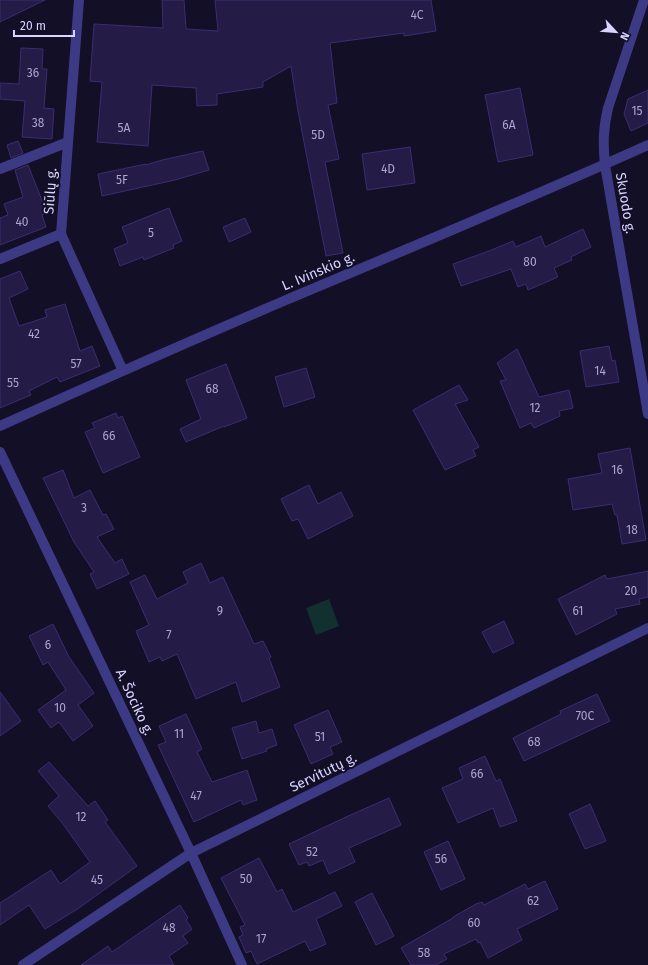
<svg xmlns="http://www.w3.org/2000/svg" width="648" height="965" font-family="'Fira Sans',sans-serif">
	<rect width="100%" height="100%" fill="#130f26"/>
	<path fill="#12302f" d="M 329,599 L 339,626 L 316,635 L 306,608 Z"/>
	<path fill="#241b47" stroke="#3b2d73" d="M 0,0 L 45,0 L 0,22 Z
		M 162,0 L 184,0 L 186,29 L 218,31 L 215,0 L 431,0 L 436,31 L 404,36 L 404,33 L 330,43 L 337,103 L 328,105 L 339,159 L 325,162 L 343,253 L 326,256 L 298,111 L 291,66 L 263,82 L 263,87 L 217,94 L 217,105 L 197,106 L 196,88 L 152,85 L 148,146 L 97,142 L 102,82 L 90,81 L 94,24 L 163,28 Z
		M 21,48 L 43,49 L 42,69 L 47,69 L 44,108 L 54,109 L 52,139 L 22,137 L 25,101 L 0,99 L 0,83 L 19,84 Z
		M 520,88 L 533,155 L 498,162 L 485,95 Z
		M 648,90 L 648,123 L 631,131 L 624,114 L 628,99 Z
		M 18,141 L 23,153 L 11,158 L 7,145 Z
		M 410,147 L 415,183 L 367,190 L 362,154 Z
		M 203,151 L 209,170 L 175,180 L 102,196 L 98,174 L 146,164 L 146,165 L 162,160 Z
		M 28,165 L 47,213 L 42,215 L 46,227 L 0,245 L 0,218 L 8,215 L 4,204 L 23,197 L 15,170 Z
		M 169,208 L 182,241 L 173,245 L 174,248 L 144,260 L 143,257 L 120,266 L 114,249 L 128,243 L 122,227 Z
		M 245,218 L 251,232 L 229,242 L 223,227 Z
		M 583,229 L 591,247 L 571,257 L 572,260 L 554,268 L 558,277 L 528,290 L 526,284 L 518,287 L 511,269 L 461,286 L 453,264 L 489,251 L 513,241 L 516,247 L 541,236 L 545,247 Z
		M 20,271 L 28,289 L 9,298 L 19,326 L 47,317 L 45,310 L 65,304 L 80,351 L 92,346 L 100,366 L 60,382 L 57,377 L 29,391 L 31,395 L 0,408 L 0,279 Z
		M 609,346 L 612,361 L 615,360 L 619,382 L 586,387 L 580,351 Z
		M 517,349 L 539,397 L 569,390 L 573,408 L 559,411 L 560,416 L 534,428 L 531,423 L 520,428 L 500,381 L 506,380 L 497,363 Z
		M 226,364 L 247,418 L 224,427 L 224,426 L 186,442 L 180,429 L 201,419 L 186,380 Z
		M 306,368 L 315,397 L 284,407 L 275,377 Z
		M 459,385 L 468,400 L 455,404 L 479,447 L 473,450 L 476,456 L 445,470 L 413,410 Z
		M 116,413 L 118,418 L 122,416 L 140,457 L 103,473 L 85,432 L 95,428 L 92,423 Z
		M 630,448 L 646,540 L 622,544 L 617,515 L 615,515 L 612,504 L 573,510 L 568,479 L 602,473 L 598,454 Z
		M 63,470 L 74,498 L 90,490 L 103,515 L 106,514 L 114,529 L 97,537 L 115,563 L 122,559 L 129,574 L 97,589 L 90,574 L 94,572 L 74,542 L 43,478 Z
		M 309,485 L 318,504 L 341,492 L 353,516 L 308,539 L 298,519 L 292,521 L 281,499 Z
		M 201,563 L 210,583 L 223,577 L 254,644 L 263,641 L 271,657 L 269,658 L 280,687 L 242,702 L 236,682 L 196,699 L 177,654 L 162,661 L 160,657 L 149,662 L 136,631 L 149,625 L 130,582 L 145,575 L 157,599 L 188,583 L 183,572 Z
		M 648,571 L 648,597 L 639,599 L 640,604 L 615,609 L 617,614 L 576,635 L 558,599 L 605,575 L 607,579 Z
		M 504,621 L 514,643 L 493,653 L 482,632 Z
		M 53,624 L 69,657 L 94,693 L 78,705 L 93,726 L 73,741 L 59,722 L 51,728 L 38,710 L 66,690 L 48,662 L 43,665 L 29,636 Z
		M 0,692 L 21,721 L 0,736 Z
		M 597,694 L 610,721 L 524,761 L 513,738 L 561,714 L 560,711 Z
		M 328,710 L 342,742 L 330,747 L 333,754 L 311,764 L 294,725 Z
		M 186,714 L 202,749 L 197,752 L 212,782 L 247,770 L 257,800 L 243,805 L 241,800 L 194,822 L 158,745 L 166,742 L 159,726 Z
		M 256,721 L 259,733 L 272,729 L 277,745 L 266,749 L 267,751 L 242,759 L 232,728 Z
		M 485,756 L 496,781 L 500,779 L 517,821 L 500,827 L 493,808 L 458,823 L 442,788 L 463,779 L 459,768 Z
		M 49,762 L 88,806 L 95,801 L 108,820 L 105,822 L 137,866 L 79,908 L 45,929 L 29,905 L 0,925 L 0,903 L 51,870 L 60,884 L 90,862 L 63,824 L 48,806 L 59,796 L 38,771 Z
		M 389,798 L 401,825 L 349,848 L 355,862 L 329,874 L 323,860 L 309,866 L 307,862 L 299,865 L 289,844 L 346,817 Z
		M 590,804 L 606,841 L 585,849 L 569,814 Z
		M 448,841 L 465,879 L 441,890 L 424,852 Z
		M 259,858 L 277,892 L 282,889 L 293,912 L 335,892 L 342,906 L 316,919 L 326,944 L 310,951 L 305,941 L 257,964 L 251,951 L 246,953 L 239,937 L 243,935 L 240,927 L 245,925 L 221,878 Z
		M 545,881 L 558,909 L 517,929 L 522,940 L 488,958 L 480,942 L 478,943 L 476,939 L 444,954 L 447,959 L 436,965 L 411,965 L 401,948 L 453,918 L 453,917 L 476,904 L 482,902 L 484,905 L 525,884 L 528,889 Z
		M 372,893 L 394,936 L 376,945 L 355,902 Z
		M 180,905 L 188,918 L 186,920 L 192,929 L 183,936 L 188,943 L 169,956 L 174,965 L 81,965 L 108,946 L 112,952 Z"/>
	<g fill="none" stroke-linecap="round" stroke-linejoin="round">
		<path stroke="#3d3a85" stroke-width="10" d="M 79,0 L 61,234 L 123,371
			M 644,0 L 608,108 C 603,129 603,144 605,165 L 648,414
			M 0,169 L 68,142
			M 0,259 L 61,234
			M 0,426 C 95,383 190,341 286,300 C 407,249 528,199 648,145
			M 0,452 L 191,853 L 242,965
			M 23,965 L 191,853 L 648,628"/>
	</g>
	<g text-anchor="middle" stroke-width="4" stroke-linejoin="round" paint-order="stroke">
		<g font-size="12" fill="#aca6d1">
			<text x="417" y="19">4C</text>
			<text x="33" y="77">36</text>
			<text x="637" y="115">15</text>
			<text x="38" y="127">38</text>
			<text x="509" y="129">6A</text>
			<text x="124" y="132">5A</text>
			<text x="318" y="139">5D</text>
			<text x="388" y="173">4D</text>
			<text x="122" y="184">5F</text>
			<text x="22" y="226">40</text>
			<text x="151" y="237">5</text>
			<text x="530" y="266">80</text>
			<text x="34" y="338">42</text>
			<text x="76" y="368">57</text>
			<text x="600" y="375">14</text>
			<text x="13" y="387">55</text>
			<text x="212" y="393">68</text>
			<text x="535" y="412">12</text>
			<text x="109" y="440">66</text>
			<text x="617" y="474">16</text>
			<text x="84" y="512">3</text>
			<text x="632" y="534">18</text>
			<text x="631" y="595">20</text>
			<text x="220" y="615">9</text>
			<text x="578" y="615">61</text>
			<text x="169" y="639">7</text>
			<text x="48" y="649">6</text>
			<text x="60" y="712">10</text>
			<text x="585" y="720">70C</text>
			<text x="179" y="738">11</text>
			<text x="320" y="741">51</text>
			<text x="534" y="746">68</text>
			<text x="477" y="778">66</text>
			<text x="196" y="800">47</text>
			<text x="81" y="821">12</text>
			<text x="312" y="856">52</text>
			<text x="441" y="863">56</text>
			<text x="246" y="883">50</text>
			<text x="97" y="884">45</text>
			<text x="533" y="905">62</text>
			<text x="474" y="927">60</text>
			<text x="169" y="932">48</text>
			<text x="261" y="943">17</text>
			<text x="424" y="957">58</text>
		</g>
		<g font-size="14" fill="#d9d4ff" stroke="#130f26">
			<text transform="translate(50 191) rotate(-86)" y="5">Siūlų g.</text>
			<text transform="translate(626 203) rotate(80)" y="5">Skuodo g.</text>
			<text transform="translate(318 271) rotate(-23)" y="5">L. Ivinskio g.</text>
			<text transform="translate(135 702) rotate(65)" y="5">A. Šociko g.</text>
			<text transform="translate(323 772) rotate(-26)" y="5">Servitutų g.</text>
		</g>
	</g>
	<g transform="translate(616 32) rotate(116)" stroke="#130f26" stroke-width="3" paint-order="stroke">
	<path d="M0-3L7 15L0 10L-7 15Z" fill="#d9d4ff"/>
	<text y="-6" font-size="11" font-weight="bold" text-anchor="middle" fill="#d9d4ff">N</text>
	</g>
	<path d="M14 30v6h60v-6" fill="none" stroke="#d9d4ff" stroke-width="2"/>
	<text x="20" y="30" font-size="12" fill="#d9d4ff" stroke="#130f26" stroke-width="3" paint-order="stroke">20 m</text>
</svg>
